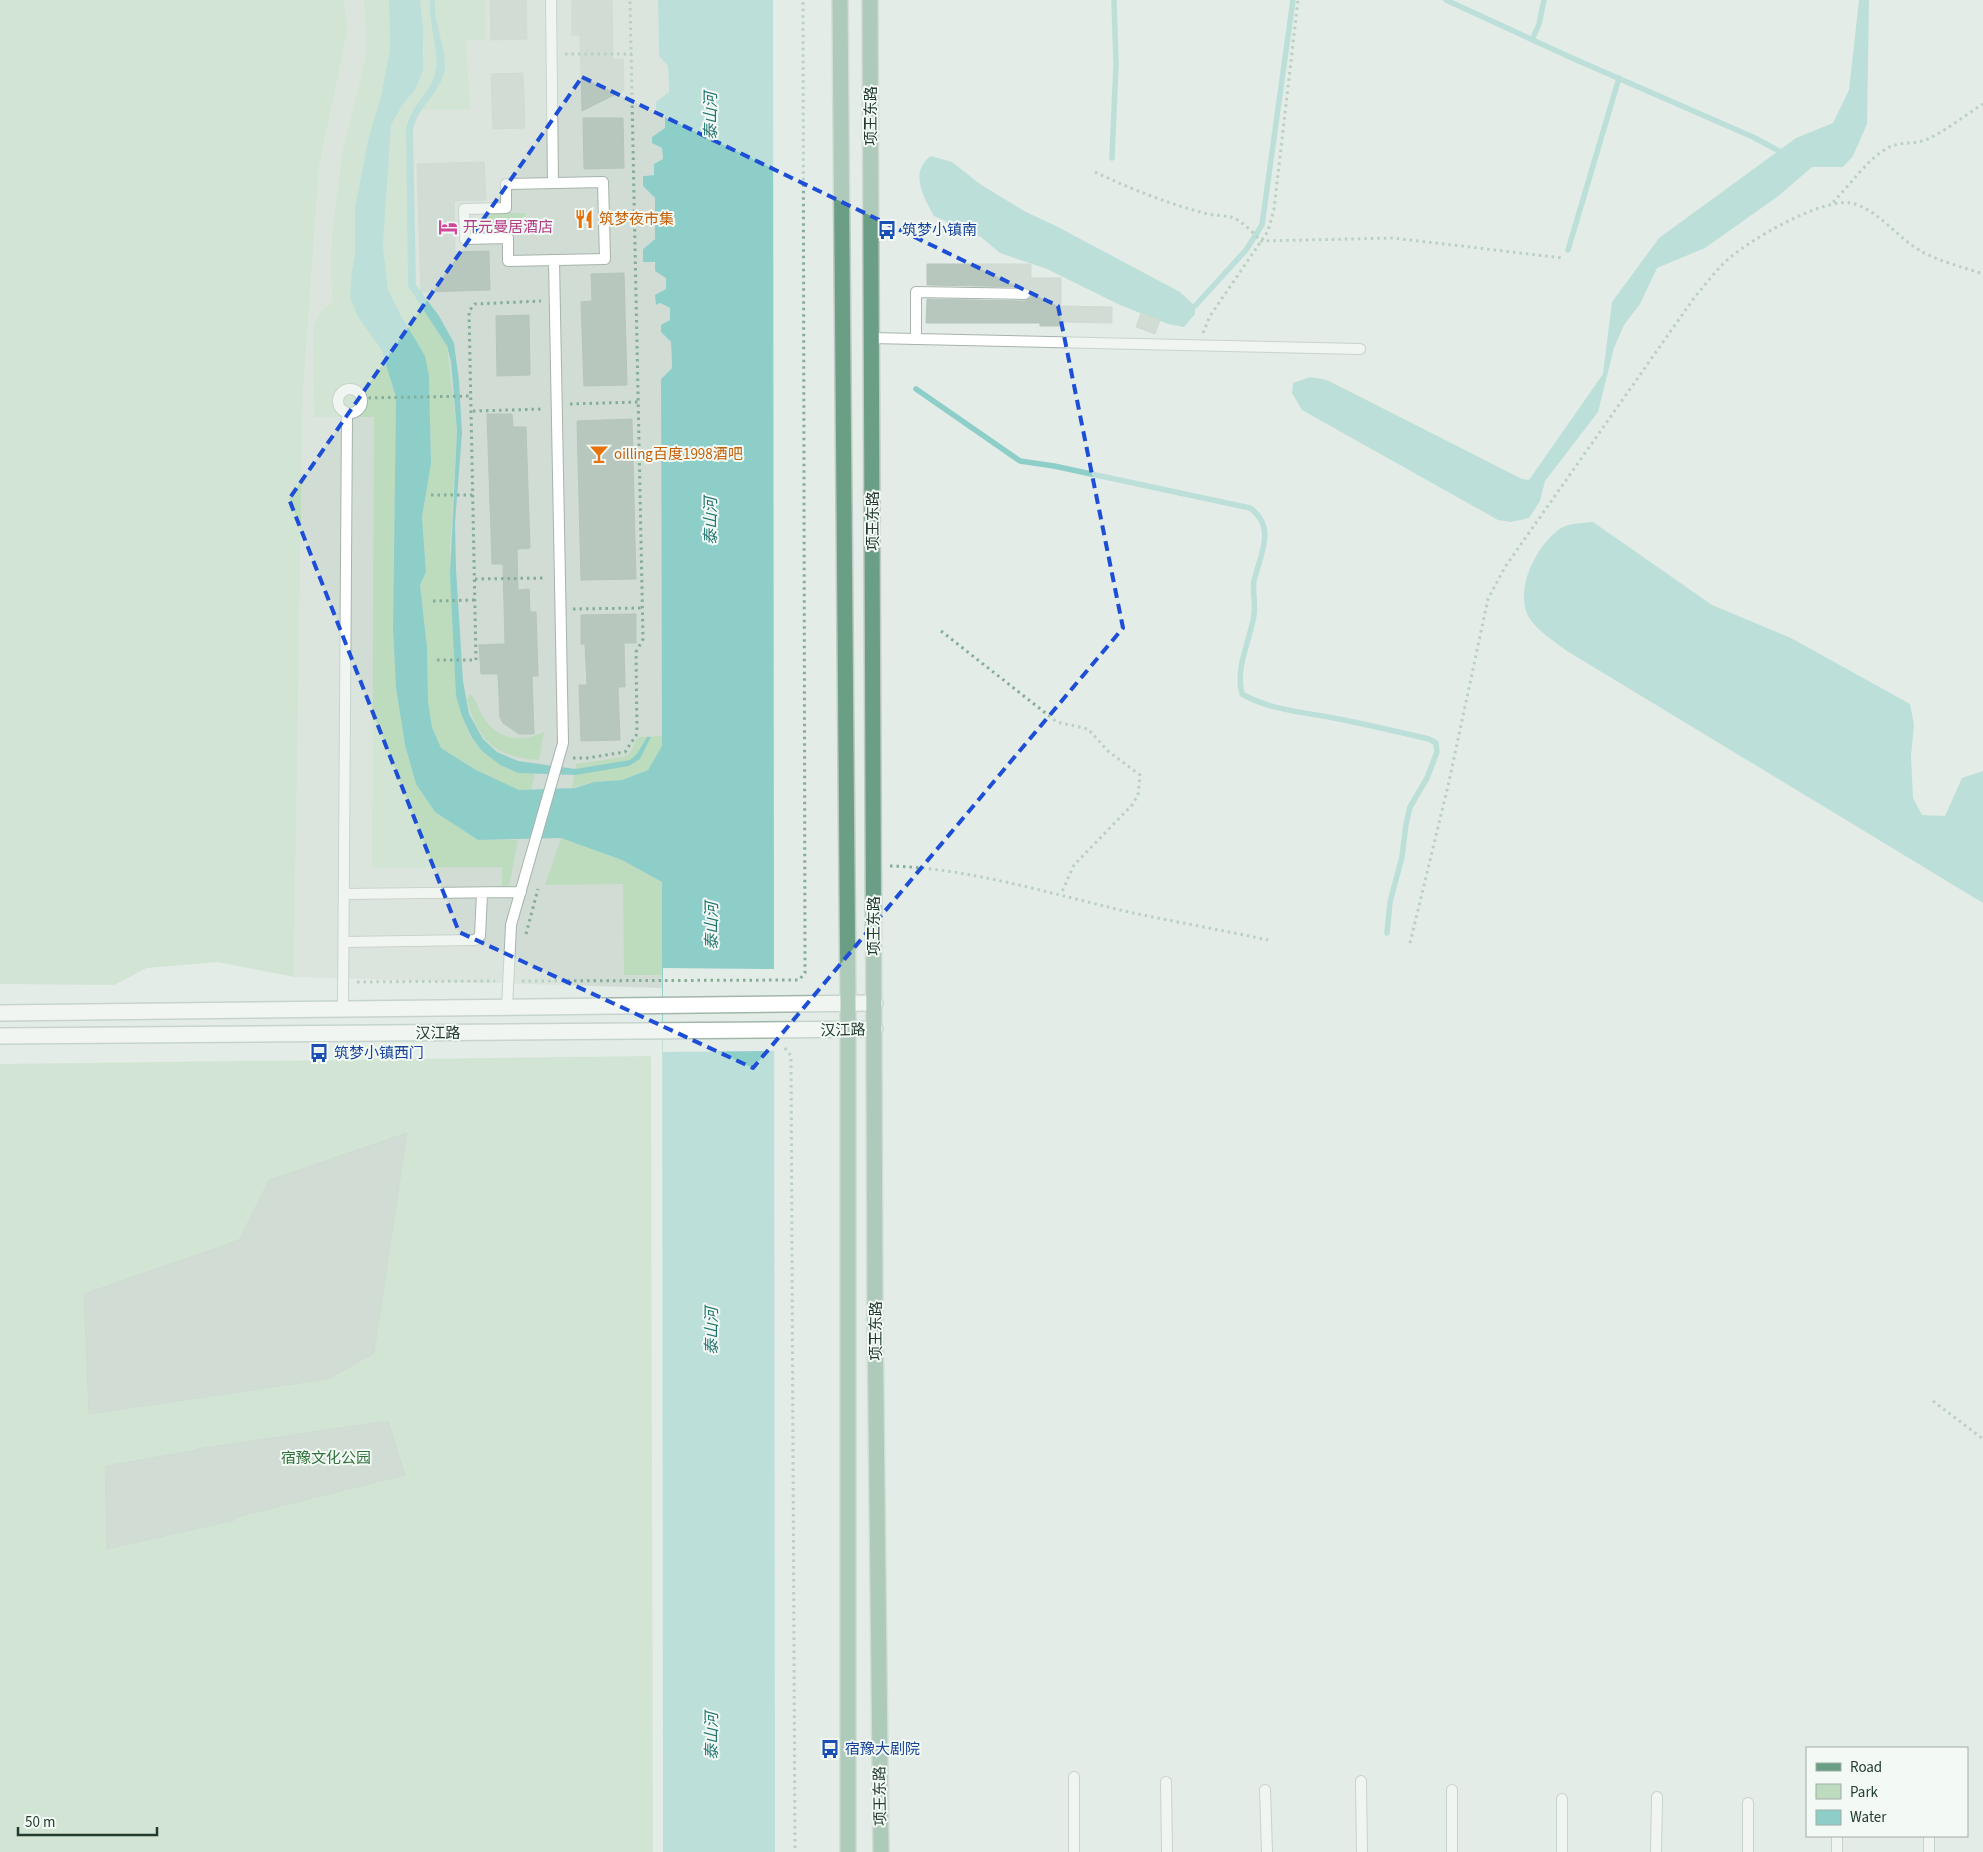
<svg xmlns="http://www.w3.org/2000/svg" width="1983" height="1852" font-family="'Source Sans 3','Noto Sans SC',sans-serif">
	<rect width="100%" height="100%" fill="#e3ece6"/>
	<path fill="#d1dcd4" d="M 344,0 L 658,0 L 659,56 L 668,66 L 669,92 L 665,128 L 652,137 L 662,148 L 663,159 L 654,175 L 643,176 L 643,186 L 655,198 L 655,239 L 643,249 L 666,278 L 666,289 L 656,305 L 660,303 L 670,308 L 670,320 L 661,332 L 671,342 L 672,368 L 661,379 L 663,988 L 294,977 L 303,395 L 319,168 L 348,29 Z"/>
	<path fill="#bddcbe" d="M 0,0 L 344,0 L 348,29 L 319,168 L 303,395 L 294,977 L 217,962 L 147,968 L 114,985 L 0,984 Z
		M 364,0 L 389,0 L 390,50 L 381,96 L 369,136 L 355,207 L 355,256 L 352,270 L 358,317 L 381,349 L 396,397 L 393,629 L 396,688 L 405,745 L 416,784 L 435,812 L 478,840 L 518,840 L 509,886 L 502,886 L 502,867 L 372,868 L 374,417 L 314,417 L 313,330 C 316,317 321,310 332,302 L 331,268 L 332,234 L 342,154 L 366,55 Z
		M 420,0 L 485,0 L 486,40 L 466,40 L 470,109 L 413,110 L 407,120 L 408,285 L 447,346 L 457,431 L 450,549 L 456,696 L 471,738 L 482,751 L 500,765 L 510,770 L 535,774 L 531,790 L 518,790 L 476,770 L 441,748 L 432,727 L 428,701 L 427,648 L 420,585 L 426,572 L 422,517 L 431,464 L 429,376 L 388,289 L 383,246 L 391,125 L 403,104 L 415,90 L 424,53 Z
		M 482,213 L 525,213 L 525,230 L 482,230 Z
		M 470,694 C 478,701 477,708 483,717 C 498,740 520,743 544,732 L 539,760 C 496,758 477,740 467,699 Z
		M 662,736 L 662,747 L 648,770 L 622,780 L 594,782 L 572,788 L 576,764 L 624,757 L 630,753 L 638,737 Z
		M 561,838 L 622,860 L 662,882 L 663,975 L 624,975 L 623,884 L 545,885 Z
		M 651,1056 L 653,1852 L 0,1852 L 0,1064 Z"/>
	<path fill="#8ecec9" d="M 389,0 L 420,0 L 423,28 L 423,70 L 415,90 L 403,104 L 391,125 L 383,246 L 388,289 L 400,314 L 425,356 L 429,376 L 431,464 L 422,517 L 426,572 L 420,585 L 427,647 L 428,701 L 432,727 L 441,748 L 476,770 L 519,790 L 575,788 L 594,782 L 622,780 L 648,770 L 662,746 L 661,379 L 672,368 L 671,342 L 661,332 L 661,325 L 670,320 L 670,308 L 660,303 L 656,305 L 655,295 L 666,289 L 666,278 L 655,271 L 655,262 L 643,262 L 643,249 L 655,239 L 655,198 L 643,186 L 643,176 L 654,175 L 654,164 L 663,159 L 662,148 L 652,143 L 652,137 L 665,128 L 665,116 L 656,109 L 656,102 L 669,92 L 668,66 L 659,56 L 658,0 L 773,0 L 775,1852 L 663,1852 L 662,882 L 622,860 L 561,838 L 478,840 L 435,812 L 416,784 L 405,745 L 396,688 L 393,629 L 396,397 L 381,349 L 358,317 L 350,298 L 352,270 L 355,256 L 355,207 L 369,136 L 381,96 L 390,50 Z
		M 430,0 L 435,0 C 433,23 449,55 444,73 C 438,95 417,108 413,130 L 416,285 L 439,316 L 454,343 L 459,381 L 462,433 L 455,523 L 456,569 L 463,681 L 469,714 L 483,739 L 497,752 L 518,761 L 575,769 L 630,760 L 637,754 L 647,737 L 651,737 L 640,759 L 629,766 L 576,775 L 518,773 L 500,765 L 482,751 L 472,738 L 462,716 L 456,696 L 450,575 L 457,431 L 451,362 L 447,346 L 408,286 L 406,130 C 409,106 432,93 436,69 C 439,50 428,24 430,0 Z
		M 1859,0 L 1869,0 L 1867,124 L 1853,156 L 1843,167 L 1812,167 L 1777,197 L 1705,248 L 1657,268 L 1640,304 L 1624,325 L 1614,348 L 1598,412 L 1545,481 L 1540,501 L 1529,518 L 1511,522 L 1498,520 L 1302,410 L 1292,393 L 1293,383 L 1310,377 L 1327,380 L 1522,479 L 1529,480 L 1603,374 L 1612,302 L 1659,238 L 1796,138 L 1833,123 L 1849,90 Z
		M 931,156 L 952,162 L 980,184 L 1026,212 L 1056,226 L 1180,292 L 1195,306 L 1195,314 L 1184,327 L 1168,324 L 1120,305 L 1047,269 L 1000,253 L 981,237 L 934,216 C 923,196 909,172 931,156 Z
		M 1593,522 L 1712,605 L 1791,638 L 1910,704 L 1914,725 L 1911,756 L 1913,798 L 1922,815 L 1945,816 L 1962,778 L 1983,771 L 1983,903 L 1567,651 C 1553,640 1532,628 1526,611 C 1517,583 1539,541 1563,527 C 1571,523 1584,523 1593,522 Z"/>
	<path fill="#e3ece6" d="M 663,968 L 776,969 L 776,1051 L 663,1052 Z"/>
	<g fill="none" stroke-linecap="round" stroke-linejoin="round">
		<path stroke="#8ecec9" stroke-width="5.5" d="M 1446,0 L 1572,58 L 1753,137 L 1779,151
			M 1532,40 L 1539,24 L 1544,0
			M 1112,158 L 1116,64 L 1114,0
			M 1568,250 L 1619,78
			M 1195,306 L 1246,250 L 1262,225 L 1293,0
			M 916,389 L 1020,461 L 1054,466 L 1250,508 C 1277,527 1260,555 1254,581 C 1252,592 1256,603 1254,615 C 1250,641 1235,668 1242,694 C 1272,711 1305,712 1339,719 C 1369,725 1399,732 1429,739 L 1436,743 L 1437,752 L 1427,778 L 1410,807 L 1406,824 L 1402,857 L 1390,902 L 1387,933"/>
	</g>
	<path fill="#b8c7be" stroke="#b6c5bb" d="M 490,0 L 526,0 L 527,39 L 491,40 Z
		M 572,0 L 612,0 L 613,60 L 623,59 L 624,90 L 582,111 L 580,35 L 572,35 Z
		M 523,73 L 525,128 L 493,129 L 491,74 Z
		M 583,118 L 623,118 L 624,168 L 584,169 Z
		M 484,162 L 486,200 L 454,201 L 455,252 L 489,251 L 490,290 L 421,292 L 417,164 Z
		M 927,264 L 1031,264 L 1031,278 L 1061,278 L 1061,306 L 1112,307 L 1112,323 L 1061,322 L 1061,326 L 1040,326 L 1040,323 L 926,323 L 927,299 L 1025,301 L 1031,298 L 1032,294 L 1025,287 L 927,285 Z
		M 624,273 L 627,385 L 584,386 L 581,302 L 592,301 L 591,274 Z
		M 1141,313 L 1160,320 L 1155,334 L 1136,327 Z
		M 529,315 L 530,375 L 497,376 L 496,316 Z
		M 487,414 L 512,414 L 513,427 L 526,427 L 530,548 L 517,549 L 518,590 L 529,589 L 530,612 L 536,612 L 538,676 L 532,676 L 534,734 L 519,734 L 503,723 L 500,717 L 498,674 L 481,674 L 479,645 L 505,644 L 503,564 L 492,564 Z
		M 632,419 L 636,579 L 581,580 L 577,421 Z
		M 636,614 L 636,643 L 624,643 L 625,687 L 618,687 L 620,740 L 581,741 L 579,685 L 587,685 L 585,644 L 581,644 L 581,615 Z
		M 407,1133 L 374,1353 L 328,1379 L 89,1414 L 84,1294 L 239,1240 L 269,1180 Z
		M 388,1421 L 405,1475 L 233,1518 L 235,1520 L 107,1549 L 105,1466 L 198,1450 L 196,1449 Z"/>
	<g fill="none" stroke-linecap="round" stroke-linejoin="round">
		<g stroke="#a6b4ac" stroke-width="12">
			<path id="lane" d="M 551,0 L 553,183
				M 603,182 L 605,259 L 508,261 L 508,238 L 465,239 L 464,209 L 506,208 L 506,184 Z
				M 872,338 L 1360,349
				M 916,339 L 916,292 L 1025,294
				M338 401a12 12 0 1 1 24 0a12 12 0 1 1-24 0Z
				M 344,894 L 521,892
				M 344,942 L 475,940 L 480,936 L 482,893
				M 507,1007 L 511,925 L 563,743 L 554,260
				M 343,1009 L 347,413
				M 1074,1777 L 1074,1852
				M 1361,1781 L 1362,1852
				M 1166,1782 L 1167,1852
				M 1265,1790 L 1267,1852
				M 1562,1799 L 1562,1852
				M 1748,1803 L 1748,1852
				M 1837,1836 L 1837,1852
				M 1929,1836 L 1929,1852
				M 1452,1852 L 1452,1790
				M 1656,1852 L 1657,1797"/>
		</g>
		<g stroke="#a2b7ab" stroke-width="18">
			<path id="secondary" d="M 0,1013 L 875,1003
				M 0,1036 L 875,1029"/>
		</g>
		<g stroke="#c2c8c5" stroke-width="18">
			<path id="primary" d="M 840,0 L 848,1003 L 848,1852
				M 870,0 L 875,1317 L 881,1852"/>
		</g>
		<path stroke="#85ae97" stroke-width="3" stroke-dasharray="2.5 4" stroke-linecap="butt" d="M 565,54 L 632,54
			M 1095,172 C 1131,189 1166,203 1204,213 C 1213,216 1223,215 1231,217 C 1243,221 1253,233 1261,241 L 1393,238 L 1563,258
			M 1833,202 C 1851,184 1866,161 1887,148 C 1901,141 1914,145 1928,139 C 1947,130 1965,115 1983,104
			M 617,219 L 635,218
			M 1203,333 L 1210,316 L 1268,231 L 1274,209 L 1298,0
			M 362,398 L 472,396
			M 570,404 L 639,402
			M 473,411 L 544,409
			M 431,495 L 473,495
			M 475,579 L 546,578
			M 433,601 L 475,600
			M 573,609 L 642,608
			M 941,631 L 1057,722 L 1088,729 L 1108,751 L 1140,775 L 1138,795 L 1132,805 L 1074,865 L 1061,894
			M 437,660 L 476,660 L 469,311 L 475,304 L 541,301
			M 573,758 L 587,758 L 625,752 L 637,734 L 636,652 L 643,639 L 630,0
			M 890,866 C 970,868 1051,894 1129,912 C 1175,922 1222,930 1268,940
			M 526,934 L 538,889
			M 1410,943 L 1448,786 L 1488,599 L 1505,567 L 1694,298 C 1704,286 1713,274 1724,263 C 1745,242 1826,194 1855,204 C 1881,213 1896,236 1919,250 C 1937,261 1963,267 1983,274
			M 522,981 L 799,980 L 805,973 L 803,0
			M 357,982 L 495,981
			M 785,1048 L 791,1056 L 795,1852
			M 1933,1401 L 1983,1439"/>
		<use href="#lane" stroke="#fff" stroke-width="10"/>
		<use href="#secondary" stroke="#fff" stroke-width="15"/>
		<use href="#primary" stroke="#6a9f85" stroke-width="15"/>
	</g>
	<path d="M0 0H1983V1852H0ZM 582,77 L 1058,306 L 1123,628 L 753,1068 L 459,932 L 289,499 Z" fill="#e3ece6" fill-opacity=".55" fill-rule="evenodd"/>
	<path fill="none" stroke="#1d4ed8" stroke-width="4" stroke-dasharray="10 6" stroke-linejoin="round" d="M 582,77 L 1058,306 L 1123,628 L 753,1068 L 459,932 L 289,499 Z"/>
	<defs>
		<g id="restaurant-bare" transform="scale(1.5)"><path d="M-5-6h1v4h1v-4h1v4h1v-4h1v5L-1.5 .5V6h-2V.5L-5-1ZM5-6V6H3V1.5H1.5Q1.5-4 5-6Z" fill="#e8710a" stroke="#f3f9f5" stroke-width="2.5" paint-order="stroke"/></g>
		<g id="hotel-bare" transform="scale(1.5)"><path d="M-6-4.5h1.5V1H6V5H4.5V3h-9V5H-6ZM-4 0a1.8 1.8 0 1 1 3.6 0ZM.5 0V-2.5h3Q6-2.5 6 0Z" fill="#d1479c" stroke="#f3f9f5" stroke-width="2.5" paint-order="stroke"/></g>
		<g id="bus-bare" transform="scale(1.5)"><path d="M-5-6H5V4H4V6H2V4H-2V6H-4V4H-5ZM-3.5-4V0h7V-4ZM-3.5 1.2v1.5H-2V1.2ZM2 1.2v1.5H3.5V1.2Z" fill="#1a4fb4" stroke="#f3f9f5" stroke-width="2.5" paint-order="stroke"/></g>
		<g id="bar-bare" transform="scale(1.5)"><path d="M-6-5H6L.8 .8V4.5H3.5V6h-7V4.5H-.8V.8Z" fill="#e8710a" stroke="#f3f9f5" stroke-width="2.5" paint-order="stroke"/></g>
	</defs>
	<g fill-rule="evenodd">
		<use href="#restaurant-bare" x="584" y="219"/>
		<use href="#hotel-bare" x="448" y="227"/>
		<use href="#bus-bare" x="887" y="230"/>
		<use href="#bar-bare" x="599" y="454"/>
		<use href="#bus-bare" x="319" y="1053"/>
		<use href="#bus-bare" x="830" y="1749"/>
	</g>
	<g text-anchor="middle" stroke-width="4" stroke-linejoin="round" paint-order="stroke">
		<g font-size="15" fill="#243c30" stroke="#f3f9f5">
			<text transform="translate(871 116) rotate(-90)" y="5">项王东路</text>
			<text transform="translate(873 521) rotate(-90)" y="5">项王东路</text>
			<text transform="translate(874 926) rotate(-90)" y="5">项王东路</text>
			<text transform="translate(843 1030) rotate(-1)" y="5">汉江路</text>
			<text x="438" y="1038">汉江路</text>
			<text transform="translate(876 1331) rotate(-90)" y="5">项王东路</text>
			<text transform="translate(880 1796) rotate(-91)" y="5">项王东路</text>
		</g>
		<g font-size="15" fill="#c56008" stroke="#f3f9f5" text-anchor="start">
			<text x="599" y="224">筑梦夜市集</text>
			<text x="614" y="459">oilling百度1998酒吧</text>
		</g>
		<g font-size="15" fill="#b23c85" stroke="#f3f9f5" text-anchor="start">
			<text x="463" y="232">开元曼居酒店</text>
		</g>
		<g font-size="15" fill="#164399" stroke="#f3f9f5" text-anchor="start">
			<text x="902" y="235">筑梦小镇南</text>
			<text x="334" y="1058">筑梦小镇西门</text>
			<text x="845" y="1754">宿豫大剧院</text>
		</g>
		<g font-size="15" fill="#30713a" stroke="#f3f9f5">
			<text x="326" y="1463">宿豫文化公园</text>
		</g>
		<g font-size="16" font-style="italic" fill="#21756f" stroke="#f3f9f5">
			<text transform="translate(710 116) rotate(-90)" y="6">泰山河</text>
			<text transform="translate(710 521) rotate(-90)" y="6">泰山河</text>
			<text transform="translate(711 926) rotate(-90)" y="6">泰山河</text>
			<text transform="translate(711 1331) rotate(-90)" y="6">泰山河</text>
			<text transform="translate(711 1736) rotate(-90)" y="6">泰山河</text>
		</g>
	</g>
	<rect x="1806" y="1747" width="162" height="90" fill="#f3f9f5" stroke="#a0ada6"/>
	<rect x="1816" y="1763" width="25" height="8" fill="#6a9f85" stroke="#a0ada6"/>
	<text x="1850" y="1772" font-size="15" fill="#243c30">Road</text>
	<rect x="1816" y="1784" width="25" height="15" fill="#bddcbe" stroke="#a0ada6"/>
	<text x="1850" y="1797" font-size="15" fill="#243c30">Park</text>
	<rect x="1816" y="1810" width="25" height="15" fill="#8ecec9" stroke="#a0ada6"/>
	<text x="1850" y="1822" font-size="15" fill="#243c30">Water</text>
	<path d="M18 1827v8h139v-8" fill="none" stroke="#243c30" stroke-width="2.5"/>
	<text x="25" y="1827" font-size="15" fill="#243c30" stroke="#f3f9f5" stroke-width="4" paint-order="stroke">50 m</text>
</svg>
